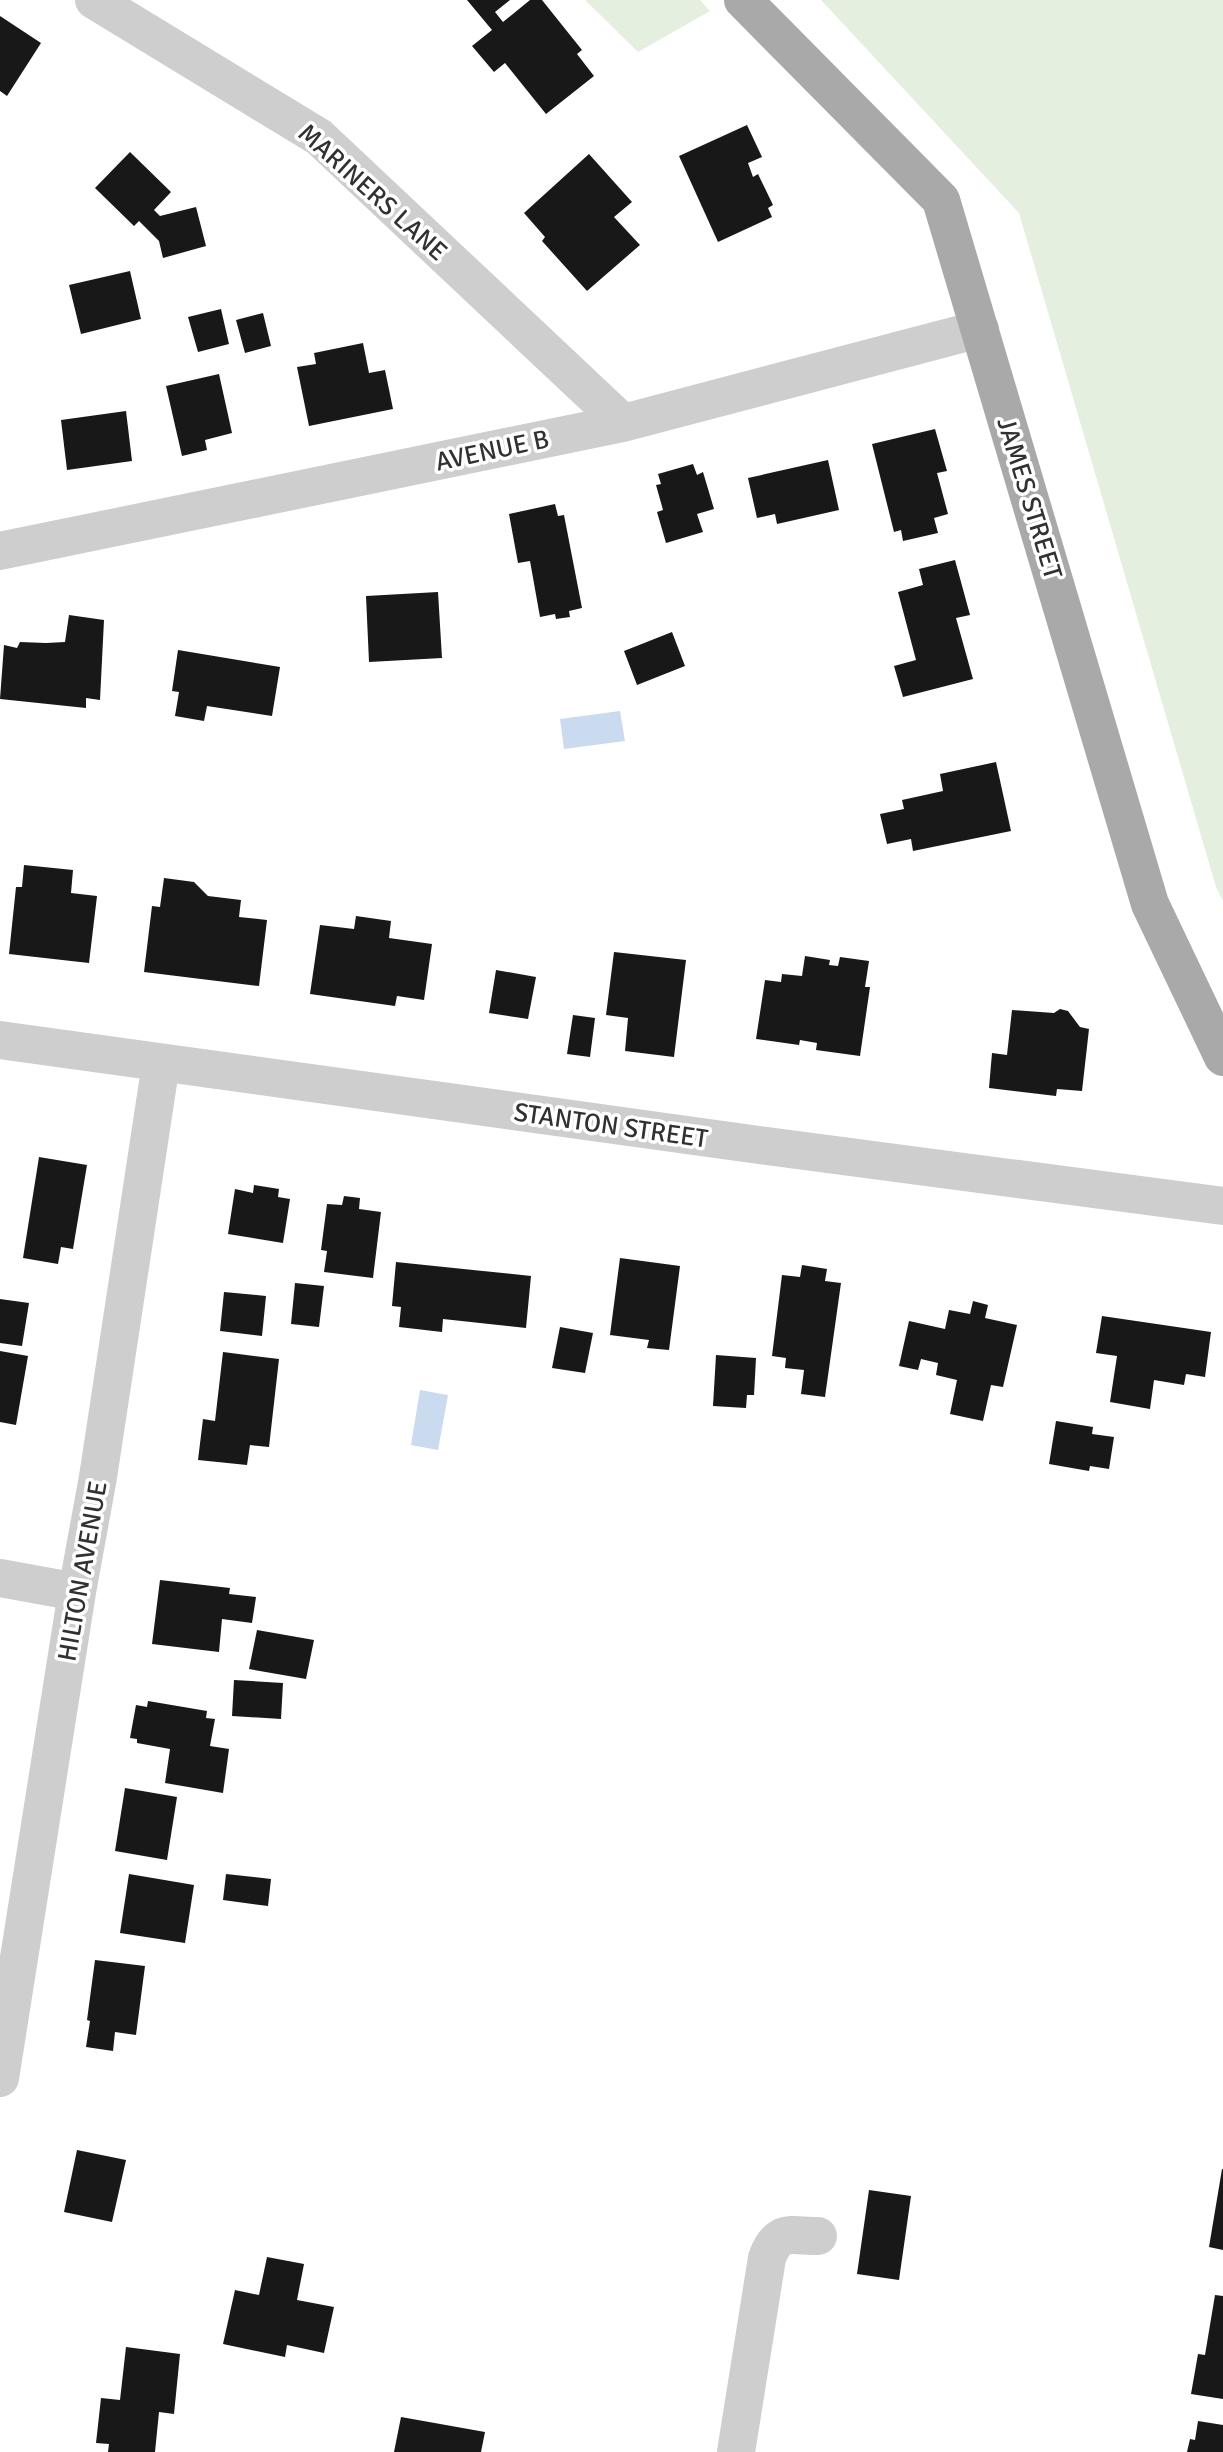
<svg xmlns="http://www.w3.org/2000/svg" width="1223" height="2452" font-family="Signika,sans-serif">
	<rect width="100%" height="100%" fill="#fff"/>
	<path fill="#e4efdf" d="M 585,0 L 700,0 L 710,11 L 638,52 Z
		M 821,0 L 1223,0 L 1223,901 L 1216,887 L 1019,213 Z"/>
	<path fill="#cadaef" d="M 620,711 L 625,741 L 564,749 L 560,719 Z
		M 420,1390 L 448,1395 L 438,1450 L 411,1445 Z"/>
	<path fill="#181818" d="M 467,0 L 510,0 L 495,12 L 503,22 L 530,0 L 542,0 L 582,50 L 577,54 L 594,76 L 546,114 L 505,63 L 494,72 L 472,46 L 492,30 Z
		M 0,16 L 41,43 L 7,96 L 0,91 Z
		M 747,125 L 762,157 L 748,163 L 753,177 L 758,174 L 773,205 L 768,208 L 772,217 L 718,242 L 679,156 Z
		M 130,152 L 171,192 L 154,210 L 160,216 L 196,207 L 206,246 L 163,258 L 159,241 L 139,221 L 134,226 L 95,188 Z
		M 589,154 L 632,202 L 614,217 L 640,245 L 587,291 L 542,241 L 545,237 L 524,213 Z
		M 130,271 L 141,319 L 81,334 L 69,285 Z
		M 221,309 L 229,344 L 198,352 L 188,317 Z
		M 263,313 L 271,346 L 245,353 L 236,320 Z
		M 363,343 L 369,373 L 385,370 L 393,409 L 309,426 L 297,367 L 316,364 L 314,353 Z
		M 219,374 L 232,433 L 205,440 L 207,450 L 182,456 L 166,386 Z
		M 126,411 L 132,461 L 67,470 L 61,420 Z
		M 935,429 L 947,471 L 937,473 L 948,514 L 934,518 L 938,533 L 903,541 L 901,530 L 894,532 L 872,444 Z
		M 828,460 L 839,510 L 777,524 L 775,514 L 757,518 L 748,478 Z
		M 693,464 L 697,475 L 703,472 L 714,509 L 697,514 L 703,532 L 666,543 L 657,512 L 663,510 L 656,485 L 661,484 L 658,474 Z
		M 555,504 L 558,516 L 564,515 L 582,608 L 569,611 L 570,617 L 556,619 L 555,614 L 540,617 L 530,561 L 518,563 L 509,514 Z
		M 955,560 L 970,615 L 956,618 L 973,679 L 903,697 L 894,666 L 916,660 L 898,592 L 923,585 L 919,569 Z
		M 438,592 L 442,658 L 369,662 L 366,596 Z
		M 69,615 L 104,620 L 100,700 L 86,698 L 86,708 L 0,699 L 4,645 L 17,648 L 20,642 L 46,643 L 65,642 Z
		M 672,632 L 685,666 L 637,685 L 624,651 Z
		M 178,650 L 280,667 L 272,716 L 207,706 L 204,721 L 175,716 L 179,692 L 172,691 Z
		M 996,762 L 1011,831 L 913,851 L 911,839 L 887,844 L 880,814 L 904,809 L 902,800 L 943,791 L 940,774 Z
		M 24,865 L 73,870 L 71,893 L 97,896 L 89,963 L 9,954 L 16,887 L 22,887 Z
		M 164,878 L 194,882 L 208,896 L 241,900 L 239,917 L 267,920 L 259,986 L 144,972 L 152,906 L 160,907 Z
		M 356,916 L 391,921 L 389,938 L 432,944 L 424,1000 L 397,996 L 395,1006 L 310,994 L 320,925 L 354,929 Z
		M 614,952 L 686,960 L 674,1057 L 625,1051 L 628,1018 L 606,1015 Z
		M 805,956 L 830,960 L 829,965 L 838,966 L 840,957 L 869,961 L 865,987 L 870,987 L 860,1056 L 816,1050 L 817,1043 L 800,1040 L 799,1045 L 756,1039 L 765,980 L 781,982 L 782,974 L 802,976 Z
		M 496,970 L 536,977 L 528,1019 L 489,1013 Z
		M 1060,1009 L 1068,1011 L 1080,1027 L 1089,1029 L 1082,1091 L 1057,1089 L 1056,1096 L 989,1088 L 992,1053 L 1007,1055 L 1012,1010 L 1054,1013 Z
		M 573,1015 L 595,1018 L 590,1057 L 567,1054 Z
		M 39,1157 L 87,1165 L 73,1249 L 61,1247 L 58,1264 L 23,1258 Z
		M 254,1185 L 279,1189 L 278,1197 L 290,1199 L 283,1243 L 228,1234 L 235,1189 L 253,1193 Z
		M 344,1196 L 360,1198 L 359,1209 L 381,1212 L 373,1278 L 324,1272 L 327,1251 L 321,1250 L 327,1204 L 342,1205 Z
		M 620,1258 L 680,1266 L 669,1350 L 647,1348 L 649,1340 L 610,1335 Z
		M 396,1262 L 531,1276 L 526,1328 L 443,1319 L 442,1332 L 399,1327 L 401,1307 L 392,1306 Z
		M 802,1265 L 827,1269 L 825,1281 L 841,1283 L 825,1397 L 801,1394 L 804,1370 L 785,1368 L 786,1358 L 772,1356 L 782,1275 L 800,1277 Z
		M 295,1283 L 324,1286 L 319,1327 L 291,1324 Z
		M 224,1292 L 266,1296 L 262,1336 L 220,1331 Z
		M 0,1299 L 29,1303 L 22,1346 L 0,1343 Z
		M 973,1301 L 988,1305 L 985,1318 L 1017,1325 L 1003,1387 L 991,1385 L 983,1421 L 950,1414 L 957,1380 L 936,1375 L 938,1363 L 921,1359 L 918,1370 L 899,1366 L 909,1321 L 945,1329 L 949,1310 L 970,1314 Z
		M 1102,1316 L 1211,1332 L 1205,1377 L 1186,1374 L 1184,1385 L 1154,1380 L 1150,1409 L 1110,1402 L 1117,1356 L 1096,1353 Z
		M 560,1327 L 593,1333 L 585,1373 L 552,1368 Z
		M 0,1351 L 28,1356 L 16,1425 L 0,1422 Z
		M 223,1352 L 279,1359 L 269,1447 L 250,1445 L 247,1465 L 198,1460 L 203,1419 L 215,1421 Z
		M 716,1355 L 756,1358 L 754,1395 L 747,1395 L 746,1408 L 713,1406 Z
		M 1056,1421 L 1093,1427 L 1092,1434 L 1114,1437 L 1109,1469 L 1090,1466 L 1089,1471 L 1049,1464 Z
		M 160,1580 L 230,1588 L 229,1594 L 256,1597 L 252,1623 L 222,1619 L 219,1652 L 152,1644 Z
		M 257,1630 L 314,1640 L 306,1679 L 249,1669 Z
		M 234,1680 L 283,1683 L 281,1719 L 232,1716 Z
		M 148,1701 L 207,1711 L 206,1718 L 215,1719 L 210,1746 L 229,1749 L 223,1793 L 165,1783 L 170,1749 L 137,1743 L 137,1739 L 130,1738 L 136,1705 L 147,1707 Z
		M 125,1788 L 177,1797 L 167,1860 L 115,1851 Z
		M 129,1874 L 194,1885 L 185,1943 L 120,1933 Z
		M 226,1874 L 271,1879 L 268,1906 L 223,1900 Z
		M 95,1960 L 145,1966 L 136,2035 L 115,2032 L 113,2051 L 86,2047 L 90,2021 L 87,2020 Z
		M 77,2150 L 126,2160 L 112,2222 L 64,2212 Z
		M 1222,2169 L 1223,2169 L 1223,2250 L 1209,2247 Z
		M 869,2190 L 911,2196 L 899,2280 L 857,2274 Z
		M 267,2257 L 304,2264 L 297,2300 L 334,2307 L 324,2353 L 287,2345 L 285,2357 L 223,2344 L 235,2290 L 259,2295 Z
		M 1215,2295 L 1223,2296 L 1223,2399 L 1191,2394 L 1198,2354 L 1205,2355 Z
		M 126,2347 L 180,2354 L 174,2414 L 159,2412 L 155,2452 L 108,2452 L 109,2444 L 96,2443 L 101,2398 L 120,2400 Z
		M 401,2417 L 485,2432 L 481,2452 L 394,2452 Z
		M 1198,2421 L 1223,2425 L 1223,2452 L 1187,2452 L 1190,2439 L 1195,2440 Z"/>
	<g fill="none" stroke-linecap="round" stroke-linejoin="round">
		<path stroke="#cecece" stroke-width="38" d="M 94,0 L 319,137 L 623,423
			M 0,551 L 623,423 L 980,329
			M 0,1040 L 759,1145 L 1223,1206
			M 0,1578 L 77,1592
			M 0,2078 L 77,1592 L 98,1477 L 161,1063
			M 736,2452 L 767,2258 C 778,2228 790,2236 818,2236"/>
		<path stroke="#a9a9a9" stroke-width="38" d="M 743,0 L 941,200 L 1150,904 L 1223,1057"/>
	</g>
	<g text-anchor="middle" stroke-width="7" stroke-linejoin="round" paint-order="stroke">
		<g font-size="26" fill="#313131" stroke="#fff">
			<text transform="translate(373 192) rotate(42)" y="9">MARINERS LANE</text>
			<text transform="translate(492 450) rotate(-12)" y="9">AVENUE B</text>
			<text transform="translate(1030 498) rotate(73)" y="9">JAMES STREET</text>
			<text transform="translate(611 1125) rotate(8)" y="9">STANTON STREET</text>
			<text transform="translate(82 1571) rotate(-80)" y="9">HILTON AVENUE</text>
		</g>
	</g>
</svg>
